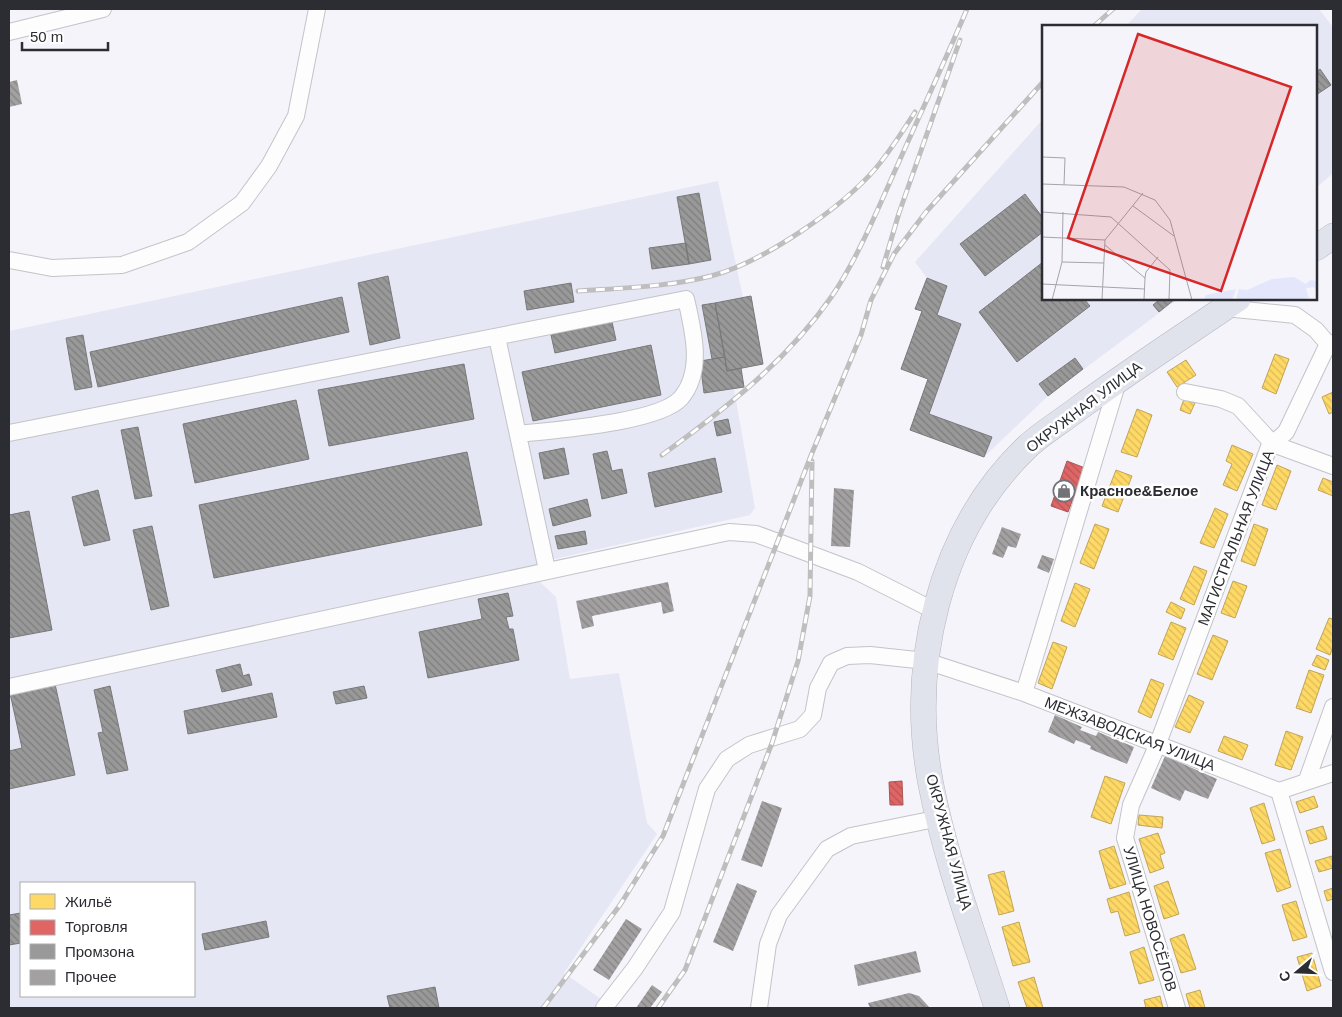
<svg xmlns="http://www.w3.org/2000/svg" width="1342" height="1017" font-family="Arial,sans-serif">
	<defs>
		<pattern id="homes-back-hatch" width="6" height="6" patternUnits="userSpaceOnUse" patternTransform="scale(1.25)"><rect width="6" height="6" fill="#ffd966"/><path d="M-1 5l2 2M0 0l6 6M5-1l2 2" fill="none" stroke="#dbbb59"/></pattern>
		<pattern id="shops-back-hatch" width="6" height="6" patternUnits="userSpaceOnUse" patternTransform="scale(1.25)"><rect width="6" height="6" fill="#e06666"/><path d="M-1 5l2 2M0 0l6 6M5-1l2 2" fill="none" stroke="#b65455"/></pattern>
		<pattern id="industry-back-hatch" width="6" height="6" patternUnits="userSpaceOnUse" patternTransform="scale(1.25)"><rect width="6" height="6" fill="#999"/><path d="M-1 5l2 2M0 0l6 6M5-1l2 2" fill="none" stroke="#7d7d7d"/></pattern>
		<pattern id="building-back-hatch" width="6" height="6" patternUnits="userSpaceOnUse" patternTransform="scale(1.25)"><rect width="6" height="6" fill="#a3a0a1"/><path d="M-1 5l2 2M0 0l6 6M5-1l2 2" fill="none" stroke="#858384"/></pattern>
	</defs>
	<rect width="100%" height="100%" fill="#f4f4fa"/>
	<path fill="#e5e7f4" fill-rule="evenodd" d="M 1142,9 L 1319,9 L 1333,27 L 1333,173 L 1316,188 L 1316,26 L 1126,26 Z
		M 1043,119 L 1043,299 L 1178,299 L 1048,396 L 984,457 L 910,430 L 928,379 L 901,369 L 922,312 L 915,309 L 927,278 L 915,262 Z
		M 718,181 L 743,297 L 751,296 L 763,364 L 741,368 L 744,387 L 734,389 L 755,508 L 750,515 L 537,563 L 540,582 L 556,597 L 570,679 L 619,673 L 647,823 L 657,834 L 564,973 L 614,1008 L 9,1008 L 9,331 ZM 21,883 L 194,883 L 194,996 L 21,996 Z"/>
	<path fill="url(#homes-back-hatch)" stroke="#c0a557" d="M 1275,354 L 1289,359 L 1276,394 L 1262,388 Z
		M 1186,360 L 1196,375 L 1177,387 L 1167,372 Z
		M 1333,392 L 1333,412 L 1329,414 L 1322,397 Z
		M 1184,399 L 1195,403 L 1190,414 L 1180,410 Z
		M 1137,409 L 1152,415 L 1137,457 L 1121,452 Z
		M 1232,445 L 1253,454 L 1237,491 L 1223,485 L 1232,464 L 1226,461 Z
		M 1277,465 L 1291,471 L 1276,510 L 1262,505 Z
		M 1116,470 L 1132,476 L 1118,512 L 1102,506 Z
		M 1323,478 L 1333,482 L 1333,496 L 1318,490 Z
		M 1215,508 L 1228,514 L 1214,548 L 1200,543 Z
		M 1095,524 L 1109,529 L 1094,569 L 1080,563 Z
		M 1254,524 L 1268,529 L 1255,566 L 1241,561 Z
		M 1194,566 L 1207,571 L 1194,605 L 1180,599 Z
		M 1233,581 L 1247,586 L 1235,618 L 1221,613 Z
		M 1075,583 L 1090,589 L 1075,627 L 1061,621 Z
		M 1171,602 L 1185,609 L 1181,619 L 1166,612 Z
		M 1329,618 L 1333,619 L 1333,647 L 1330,655 L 1316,649 Z
		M 1171,622 L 1186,628 L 1173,660 L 1158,654 Z
		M 1213,635 L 1228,641 L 1212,680 L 1197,674 Z
		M 1053,642 L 1067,647 L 1052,689 L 1038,683 Z
		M 1317,655 L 1329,660 L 1325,670 L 1312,665 Z
		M 1309,670 L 1324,675 L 1311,713 L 1296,708 Z
		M 1151,679 L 1164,684 L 1151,718 L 1138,712 Z
		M 1189,695 L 1204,702 L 1190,733 L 1175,727 Z
		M 1286,731 L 1303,737 L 1291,770 L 1275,765 Z
		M 1224,736 L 1248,745 L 1242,760 L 1218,751 Z
		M 1105,776 L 1125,783 L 1111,824 L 1091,817 Z
		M 1314,796 L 1318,807 L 1300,813 L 1296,802 Z
		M 1264,803 L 1275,840 L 1262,844 L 1250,808 Z
		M 1139,815 L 1163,817 L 1162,828 L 1138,825 Z
		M 1323,826 L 1327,839 L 1310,844 L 1306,831 Z
		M 1158,833 L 1165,853 L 1160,855 L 1164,868 L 1150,873 L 1139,839 Z
		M 1114,846 L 1126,884 L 1110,889 L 1099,851 Z
		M 1280,849 L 1291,887 L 1277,892 L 1265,853 Z
		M 1332,856 L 1333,868 L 1319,872 L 1315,861 Z
		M 1004,871 L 1014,911 L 999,915 L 988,875 Z
		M 1168,881 L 1179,914 L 1164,919 L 1154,886 Z
		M 1333,888 L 1333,899 L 1327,901 L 1324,891 Z
		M 1129,892 L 1140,932 L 1125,936 L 1118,911 L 1111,913 L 1107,899 Z
		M 1296,901 L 1307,937 L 1293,941 L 1282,905 Z
		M 1019,922 L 1030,962 L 1013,966 L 1002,927 Z
		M 1184,934 L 1196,969 L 1181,973 L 1170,939 Z
		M 1144,947 L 1154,980 L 1139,984 L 1130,952 Z
		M 1312,953 L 1321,986 L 1307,991 L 1297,957 Z
		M 1034,977 L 1043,1008 L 1027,1008 L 1018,982 Z
		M 1200,990 L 1205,1008 L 1190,1008 L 1186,994 Z
		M 1160,996 L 1163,1008 L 1146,1008 L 1144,1000 Z"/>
	<path fill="url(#shops-back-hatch)" stroke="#aa5557" d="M 1067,461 L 1085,468 L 1068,512 L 1051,506 Z
		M 902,781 L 903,805 L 890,805 L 889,782 Z"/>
	<path fill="url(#industry-back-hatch)" stroke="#78797a" d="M 1320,69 L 1331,85 L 1316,95 L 1316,72 Z
		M 699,193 L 711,260 L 689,264 L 677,197 Z
		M 1025,194 L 1043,218 L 1043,232 L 985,276 L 960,244 Z
		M 686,243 L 689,264 L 652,269 L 649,248 Z
		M 1043,262 L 1043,299 L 1084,299 L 1090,306 L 1017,362 L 979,312 Z
		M 388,276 L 400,338 L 370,345 L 358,283 Z
		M 927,278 L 947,286 L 937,315 L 961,324 L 929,414 L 992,437 L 984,457 L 910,430 L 928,379 L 901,369 L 922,311 L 915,309 Z
		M 571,283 L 574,302 L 527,310 L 524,291 Z
		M 751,296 L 763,364 L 727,371 L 715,303 Z
		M 342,297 L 349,332 L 98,387 L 90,352 Z
		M 1160,299 L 1175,299 L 1159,312 L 1153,305 Z
		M 715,303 L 725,357 L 712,359 L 702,305 Z
		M 612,322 L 616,340 L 555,353 L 551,335 Z
		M 83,335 L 92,387 L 75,390 L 66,338 Z
		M 651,345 L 661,395 L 533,421 L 522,372 Z
		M 725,357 L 727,371 L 741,368 L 744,387 L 704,393 L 700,361 Z
		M 1075,358 L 1083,369 L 1048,396 L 1039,384 Z
		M 464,364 L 474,419 L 329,446 L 318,390 Z
		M 296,400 L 309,459 L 195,483 L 183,424 Z
		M 728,419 L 731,433 L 717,436 L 714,422 Z
		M 138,427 L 152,496 L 135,499 L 121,430 Z
		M 564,448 L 569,474 L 544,479 L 539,453 Z
		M 607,451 L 612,471 L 622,469 L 627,493 L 602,499 L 593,454 Z
		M 467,452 L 482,525 L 214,578 L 199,505 Z
		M 715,458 L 722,492 L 655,507 L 648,473 Z
		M 98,490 L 110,540 L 84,546 L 72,497 Z
		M 587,499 L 591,516 L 553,526 L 549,509 Z
		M 29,511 L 52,630 L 9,638 L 9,515 Z
		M 152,526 L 169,606 L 151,610 L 133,530 Z
		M 585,531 L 587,544 L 558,549 L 555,536 Z
		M 508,593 L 513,616 L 506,617 L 509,629 L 513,629 L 519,660 L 428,678 L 419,632 L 482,619 L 478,599 Z
		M 240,664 L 243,676 L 249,674 L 252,685 L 222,692 L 216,670 Z
		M 55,684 L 75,775 L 9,789 L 9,751 L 22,748 L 10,693 Z
		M 110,686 L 128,770 L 107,774 L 98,733 L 103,732 L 94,690 Z
		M 364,686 L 367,698 L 336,704 L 333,692 Z
		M 272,693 L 277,717 L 188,734 L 184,711 Z
		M 21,913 L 21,943 L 9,945 L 9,915 Z
		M 266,921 L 269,937 L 205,950 L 202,934 Z
		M 435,987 L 439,1008 L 390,1008 L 387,996 Z"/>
	<path fill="url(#building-back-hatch)" d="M 17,80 L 22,104 L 9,107 L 9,82 Z
		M 834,488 L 854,490 L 850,547 L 831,546 Z
		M 1002,527 L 1021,534 L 1016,548 L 1008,546 L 1003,558 L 992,554 Z
		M 1042,555 L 1054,559 L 1049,573 L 1037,568 Z
		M 668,582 L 674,611 L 663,614 L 661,602 L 592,616 L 594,626 L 582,629 L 576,601 Z
		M 1055,715 L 1082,727 L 1080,730 L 1096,736 L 1098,732 L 1134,747 L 1127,764 L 1090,749 L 1091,746 L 1076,740 L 1074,744 L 1048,732 Z
		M 1165,756 L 1217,779 L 1208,799 L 1185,790 L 1180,801 L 1151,788 Z
		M 762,801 L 782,808 L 762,867 L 741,860 Z
		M 737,883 L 757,891 L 733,951 L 713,942 Z
		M 626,919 L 642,929 L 609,980 L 593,970 Z
		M 916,951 L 921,972 L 858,986 L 854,965 Z
		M 652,985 L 662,992 L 650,1008 L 636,1008 Z
		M 909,993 L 919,996 L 930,1008 L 870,1008 L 868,1003 Z"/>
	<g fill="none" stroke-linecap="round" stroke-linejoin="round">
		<g stroke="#c3c4c8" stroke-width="18">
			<path id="minor" d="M 9,32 L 103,9
				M 9,260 L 52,268 L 122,265 L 188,242 L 242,203 L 269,166 L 296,116 L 317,9
				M 1225,308 L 1295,315 L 1316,330 L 1328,344
				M 497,337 L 547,570
				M 1185,392 L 1221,399 L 1238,406 L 1273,444 L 1333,466
				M 9,433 L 686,299 C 693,330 704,371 681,398 C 659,423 553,430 518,434
				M 9,687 L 729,532 L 756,534 L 797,549 L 858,572 L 935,611
				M 1024,693 L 1119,378
				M 1307,780 L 1333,707
				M 1279,791 L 1333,972
				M 604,1008 L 635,968 L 672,912 L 707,789 L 727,759 L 749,745 L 800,729 L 813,715 L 818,688 L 831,663 L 847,656 L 870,655 L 926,661 L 1024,693 L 1279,791 L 1333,773
				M 759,1008 L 768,944 L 779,915 L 827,849 L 851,836 L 940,818
				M 1177,1008 L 1125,838 L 1131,805 L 1157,746 L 1269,447 L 1286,432 L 1328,344 L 1333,343"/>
		</g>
		<g stroke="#b5b6c1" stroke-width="26">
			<path id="highway" d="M 1316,248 L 1333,236
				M 997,1008 C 974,935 946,861 931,785 C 908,667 938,532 1027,447 C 1042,433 1062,421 1079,408 C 1131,370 1185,335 1238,299"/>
		</g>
		<use href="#minor" stroke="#fdfdfe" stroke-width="16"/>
		<use href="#highway" stroke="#e1e3ec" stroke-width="25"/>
		<g stroke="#bebebf" stroke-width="5">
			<path id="rail" d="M 1094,26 L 1113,9
				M 883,267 L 899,213 L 960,40
				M 578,291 C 622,288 668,287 711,276 C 762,263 842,208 876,168 C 890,151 903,131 915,112
				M 662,455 C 725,409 787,361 832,296 C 858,258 879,206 898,164 C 921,112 945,61 967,9
				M 543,1008 L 620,905 L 663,836 L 812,453 L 861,335 L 871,300 L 894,254 L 926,212 L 1043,82
				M 658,1008 L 685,970 L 772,743 L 798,661 L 810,596 L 812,461"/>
		</g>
		<use href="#rail" stroke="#fff" stroke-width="3" stroke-dasharray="9" stroke-linecap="butt"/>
	</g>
	<defs>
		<g id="shop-ring" transform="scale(1.125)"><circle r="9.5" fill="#fff" stroke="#727379" stroke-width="1.5"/><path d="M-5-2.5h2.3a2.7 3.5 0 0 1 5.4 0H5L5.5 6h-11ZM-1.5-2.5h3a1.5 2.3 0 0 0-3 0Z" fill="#727379"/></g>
	</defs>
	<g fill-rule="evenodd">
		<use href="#shop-ring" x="1064" y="491"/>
	</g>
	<g text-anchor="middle" stroke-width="5" stroke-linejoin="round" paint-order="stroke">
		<g font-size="15" fill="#2c2d33" stroke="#fff">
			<text transform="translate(1084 407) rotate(-37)" y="5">ОКРУЖНАЯ УЛИЦА</text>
			<text transform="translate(1236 538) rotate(-69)" y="5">МАГИСТРАЛЬНАЯ УЛИЦА</text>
			<text transform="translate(1130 734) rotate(21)" y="5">МЕЖЗАВОДСКАЯ УЛИЦА</text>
			<text transform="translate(949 842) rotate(75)" y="5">ОКРУЖНАЯ УЛИЦА</text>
			<text transform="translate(1150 919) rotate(73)" y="5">УЛИЦА НОВОСЁЛОВ</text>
		</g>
		<g font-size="15" font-weight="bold" fill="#2c2d33" stroke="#fff" text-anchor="start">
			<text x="1080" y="496">Красное&amp;Белое</text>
		</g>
	</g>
	<g transform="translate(1042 25)">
		<rect width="275" height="275" fill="#f4f4fa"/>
		<path d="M 252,252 L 264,259 L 268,255 L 275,256 L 275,267 L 272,262 L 264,263 L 267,273 L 256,275 L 194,275 L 197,264 L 205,265 L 230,254 ZM 194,264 L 190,275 L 162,275 L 164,270 Z" fill="#e4e7fb"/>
		<path fill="none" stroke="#a4a4aa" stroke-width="1" d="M 0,132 L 23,133 L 22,160M 0,159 L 82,162 L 113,175 L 128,195 L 150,275M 91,181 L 132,211M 0,187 L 69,192 L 128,245 L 127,275M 0,212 L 63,215M 63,220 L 103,253 L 102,275M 20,237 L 62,238M 103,253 L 104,247 L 116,232M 0,259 L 103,264M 10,275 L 20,237 L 21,187M 60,275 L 63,215 L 101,168"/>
		<path fill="#d62828" fill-opacity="0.15" stroke="#d62828" stroke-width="2.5" d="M 96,9 L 249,62 L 179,266 L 26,213 Z"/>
		<rect width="275" height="275" fill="none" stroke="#2c2d33" stroke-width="2.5"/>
	</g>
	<rect width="1342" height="1017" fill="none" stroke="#2c2d33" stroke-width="20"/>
	<rect x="20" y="882" width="175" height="115" fill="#ffffff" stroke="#ababad"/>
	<rect x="30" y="894" width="25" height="15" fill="#ffd966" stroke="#ababad"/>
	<text x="65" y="907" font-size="15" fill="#2c2d33">Жильё</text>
	<rect x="30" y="920" width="25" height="15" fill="#e06666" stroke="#ababad"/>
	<text x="65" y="932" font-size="15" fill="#2c2d33">Торговля</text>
	<rect x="30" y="944" width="25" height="15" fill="#999999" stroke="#ababad"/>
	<text x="65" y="957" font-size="15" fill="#2c2d33">Промзона</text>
	<rect x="30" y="970" width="25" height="15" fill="#a3a0a1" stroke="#ababad"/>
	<text x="65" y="982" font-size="15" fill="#2c2d33">Прочее</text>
	<g transform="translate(1297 972) rotate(251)" stroke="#ffffff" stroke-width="4" paint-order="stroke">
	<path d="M0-4L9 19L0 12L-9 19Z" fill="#2c2d33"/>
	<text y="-8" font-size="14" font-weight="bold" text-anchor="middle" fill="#2c2d33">С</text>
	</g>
	<path d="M22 42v8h86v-8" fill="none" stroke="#2c2d33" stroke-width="2.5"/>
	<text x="30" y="42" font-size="15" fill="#2c2d33" stroke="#ffffff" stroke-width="4" paint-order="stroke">50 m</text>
</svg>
